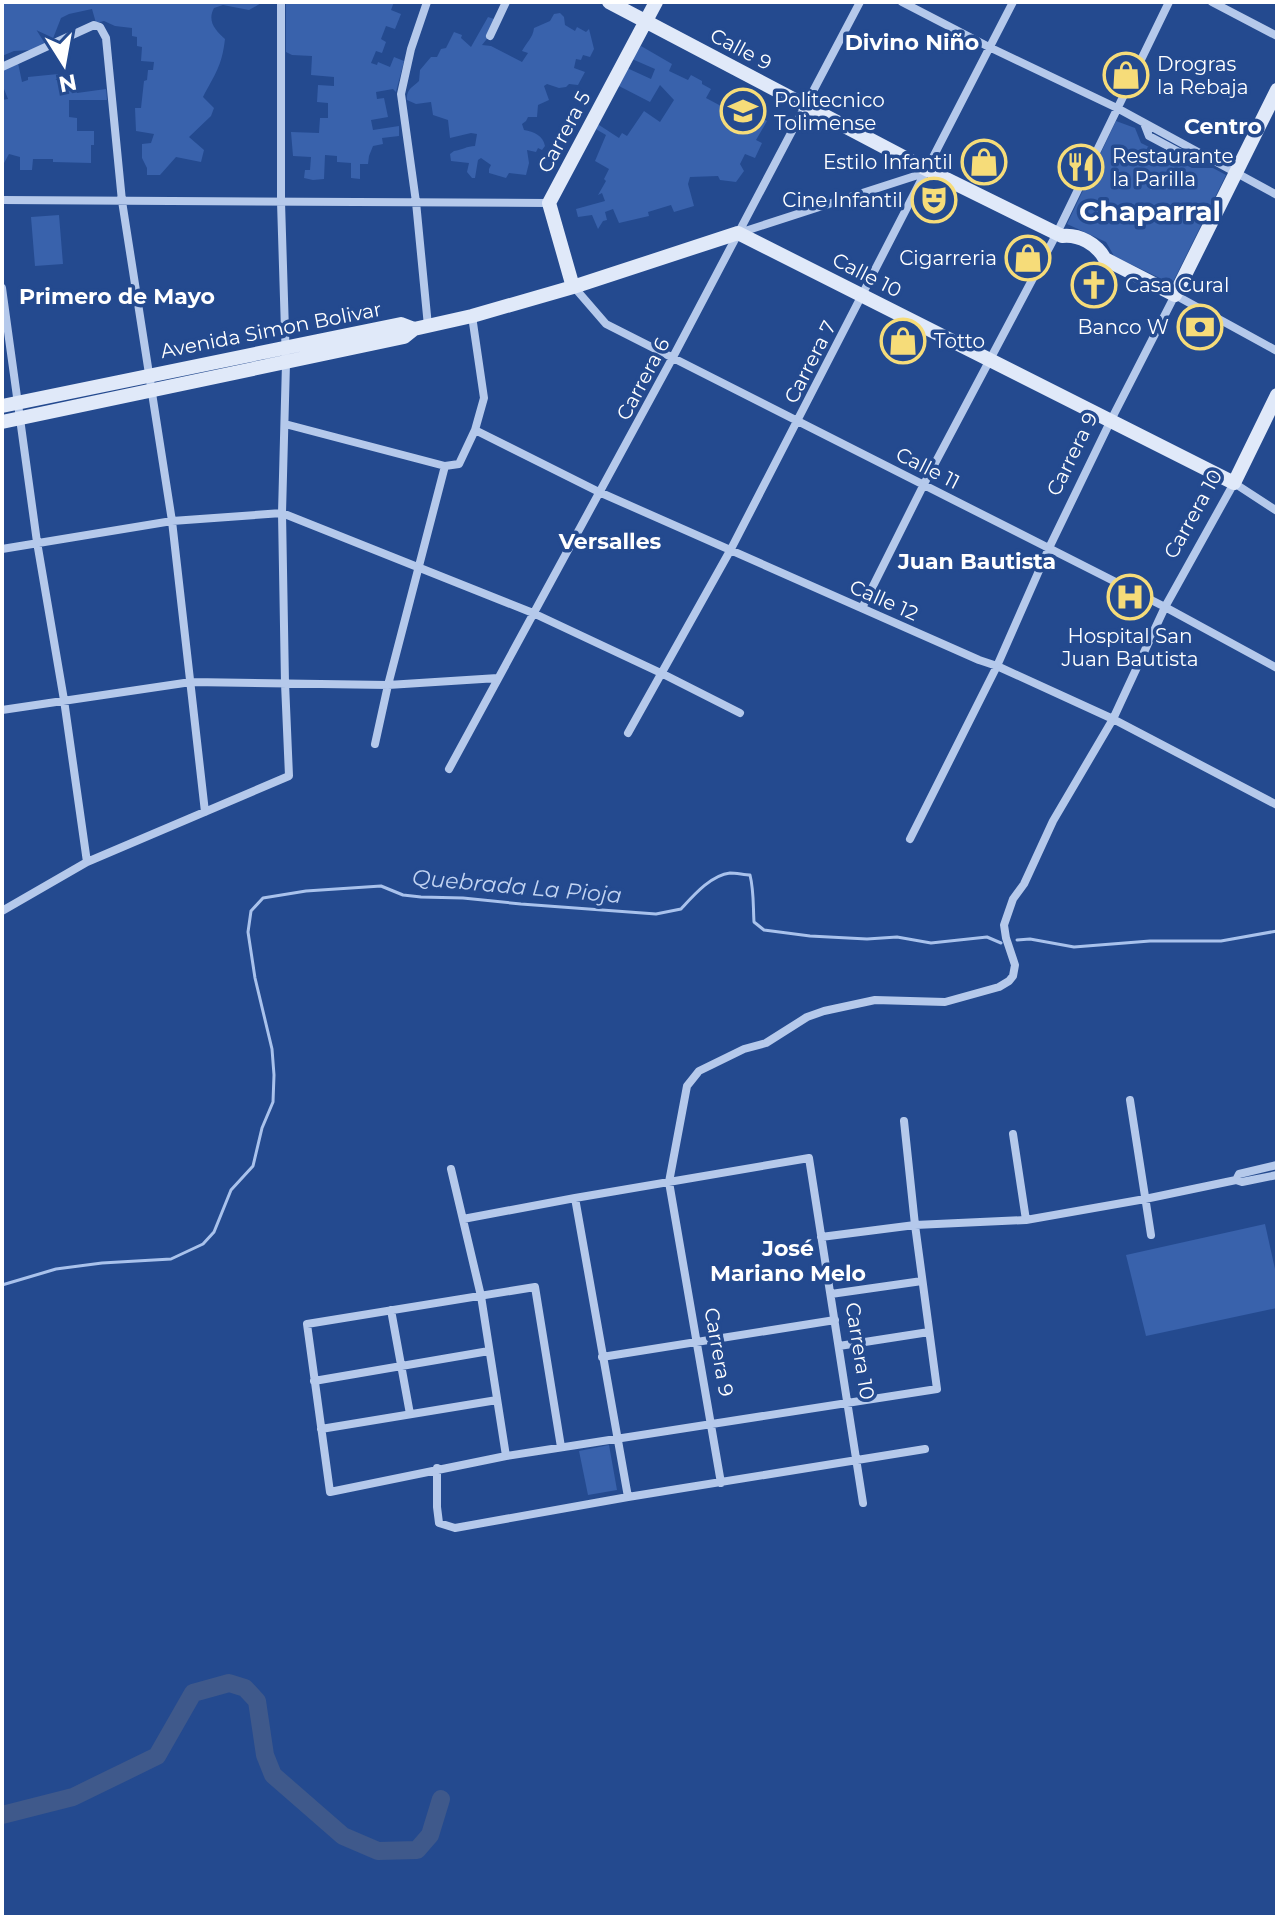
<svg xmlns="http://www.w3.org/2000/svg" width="1279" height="1919" font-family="Montserrat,sans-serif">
	<rect width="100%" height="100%" fill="#244a8f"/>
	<path fill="#3962ac" d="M 2,2 L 263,2 L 249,10 L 223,5 L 214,8 C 207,21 215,30 225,39 C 222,66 215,74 203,97 L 214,108 L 211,116 L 189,137 L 204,150 L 201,162 L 176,157 L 160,175 L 147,175 L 147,168 L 142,158 L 142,144 L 151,143 L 154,134 L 136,131 L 135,108 L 141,108 L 144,81 L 147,80 L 148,70 L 153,70 L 154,62 L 141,61 L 142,47 L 137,46 L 137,37 L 132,36 L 132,28 L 115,26 L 104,21 L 96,23 L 92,9 L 69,14 L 61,18 L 52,41 L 31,50 L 14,51 L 2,56 Z
		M 286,2 L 394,2 L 391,10 L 401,14 L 395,29 L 386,26 L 381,39 L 386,42 L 382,53 L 376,51 L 371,63 L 377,65 L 378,62 L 390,67 L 394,57 L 404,61 L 396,92 L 393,89 L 376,92 L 377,99 L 384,98 L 388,117 L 371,120 L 373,130 L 399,126 L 399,136 L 382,138 L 383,144 L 373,146 L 369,156 L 368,164 L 360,164 L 360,179 L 351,178 L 351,163 L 337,162 L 337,156 L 325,155 L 324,179 L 313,180 L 304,178 L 305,170 L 310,170 L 311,157 L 293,156 L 291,132 L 319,133 L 320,118 L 328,118 L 328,103 L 317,102 L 318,85 L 334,86 L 334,77 L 311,75 L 312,56 L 292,55 L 286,52 Z
		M 560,13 L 564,17 L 565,25 L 575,31 L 577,27 L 586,32 L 589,29 L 594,49 L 590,57 L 583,55 L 581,60 L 576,59 L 574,68 L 585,72 L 578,85 L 569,84 L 566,87 L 559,88 L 547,84 L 544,86 L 549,100 L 538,105 L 537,117 L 528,117 L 526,121 L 522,124 L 524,130 C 534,132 543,135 545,146 L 542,150 L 538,148 L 536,152 L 527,150 L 529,163 L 526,175 L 509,173 L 506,178 L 489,173 L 489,169 L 491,165 L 481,158 L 478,160 L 475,178 L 472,178 L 467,172 L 469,163 L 451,161 L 450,154 L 454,151 C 462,150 467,146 475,146 L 477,134 L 471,133 L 450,138 L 448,120 L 433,115 L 431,102 L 416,104 L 407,100 C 406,89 413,87 419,81 L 420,70 L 431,57 L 437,57 L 441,49 L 446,48 L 454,32 L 462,35 L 461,38 L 471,47 L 488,17 L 497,20 L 490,35 L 482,45 L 491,46 L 522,62 L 528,53 L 522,51 C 526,43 533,38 534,28 L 550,21 L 554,14 Z
		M 641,46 L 672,64 L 669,71 L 688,80 L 691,75 L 702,81 L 702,84 L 711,89 L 706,98 L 721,106 L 726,98 L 767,121 L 756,140 L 762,143 L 755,158 L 745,154 L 740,164 L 744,171 L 736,182 L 720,180 L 718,176 L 690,177 L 688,184 L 694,206 L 674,212 L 671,205 L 648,212 L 649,216 L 619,223 L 613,209 L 605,212 L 607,220 L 603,221 L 598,229 L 592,215 L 578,217 L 576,209 L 605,201 L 602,193 L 598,195 L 606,181 L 604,179 L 609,169 L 595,161 L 606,135 L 594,128 L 596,123 L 619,138 L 622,133 L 627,136 L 644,111 L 660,122 L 674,100 L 660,85 L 650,102 L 617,85 L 627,68 L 651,79 L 655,69 L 632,59 Z
		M 18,63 L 22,82 L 28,80 L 28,77 L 58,74 L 60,83 L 74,80 L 77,93 L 106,89 L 107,100 L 69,100 L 69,117 L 77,118 L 77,131 L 94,131 L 94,145 L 91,145 L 91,163 L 53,162 L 53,159 L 33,159 L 32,170 L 20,170 L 20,157 L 9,154 L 4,163 L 2,156 L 2,100 L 8,99 L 4,89 L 2,89 L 2,71 Z
		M 1116,121 L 1135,128 L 1141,143 L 1192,168 L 1213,168 L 1226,175 L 1172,284 L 1114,256 L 1106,242 L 1067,224 Z
		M 59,215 L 63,264 L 35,266 L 31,217 Z
		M 1265,1224 L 1277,1278 L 1277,1308 L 1146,1336 L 1126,1255 Z
		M 609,1445 L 617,1490 L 588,1495 L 579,1451 Z"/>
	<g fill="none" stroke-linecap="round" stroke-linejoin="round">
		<path stroke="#a9c2ec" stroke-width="3" d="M 1017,940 L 1030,939 L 1074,947 L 1150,941 L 1221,941 L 1277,931
			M 2,1285 L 56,1269 L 102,1263 L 171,1259 L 203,1244 L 214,1232 L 231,1190 L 253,1166 L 262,1128 L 273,1102 L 274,1075 L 272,1049 L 255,978 L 248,932 L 251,911 L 263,898 L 306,891 L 381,886 L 403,895 L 421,897 L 463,898 L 521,904 L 656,914 L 681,909 C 693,896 711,875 730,873 C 736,873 745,875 750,875 C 754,891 753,906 754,922 L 764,930 L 810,936 L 867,939 L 897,937 L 931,943 L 987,937 L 1001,943"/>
		<path stroke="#3f598b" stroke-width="18" d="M 2,1815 L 73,1797 L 157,1756 L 193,1693 L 229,1683 L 245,1688 L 257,1701 L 265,1755 L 273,1775 L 343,1836 L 378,1851 L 417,1850 L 430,1835 L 441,1799"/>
		<path stroke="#b5c9eb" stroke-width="8" d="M 427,2 L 411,49 L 401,94 L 416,202 L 428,326
			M 902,2 L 989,47 L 1117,108 L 1277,195
			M 1212,2 L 1277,36
			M 490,36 L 506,2
			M 2,67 L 94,25 L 100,27 L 106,38 L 122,201 L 172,521 L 205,812
			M 1144,123 L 1149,136 L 1194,160 L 1207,159
			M 2,200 L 549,203
			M 739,233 L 915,176 L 927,170
			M 574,287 L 606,324 L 1165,607 L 1277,668
			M 2,288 L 37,542 L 64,700 L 87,862
			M 285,424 L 445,466 L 459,464 L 475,430 L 484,398 L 472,316
			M 475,430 L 599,492 L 979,660 L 997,666 L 1113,719 L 1277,805
			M 2,549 L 172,521 L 282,513 L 533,613 L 663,674 L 740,713
			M 862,608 L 924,484 L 1057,233 L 1169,2
			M 2,710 L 191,682 L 388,685 L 498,678
			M 628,733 L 731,549 L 1013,2
			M 375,744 L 388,685 L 445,466
			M 449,769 L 673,357 L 860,2
			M 910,839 L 997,666 L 1049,548 L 1111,420 L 1175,295 L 1277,351
			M 2,911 L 87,862 L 289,776 L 285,683 L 282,513 L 286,363 L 281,202 L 281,2
			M 1130,1100 L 1151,1235
			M 1013,1134 L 1026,1220
			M 451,1169 L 481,1296 L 506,1456
			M 1236,1180 L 1239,1174 L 1277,1165
			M 575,1198 L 628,1497
			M 463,1219 L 575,1198 L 809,1158 L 863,1503
			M 821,1237 L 915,1225 L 1026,1220 L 1145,1199 L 1236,1180 L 1242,1182 L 1277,1175
			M 831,1294 L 922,1281
			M 391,1310 L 410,1414
			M 839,1346 L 929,1332
			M 602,1357 L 835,1320
			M 314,1381 L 489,1351
			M 321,1429 L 497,1400
			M 561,1447 L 535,1287 L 307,1324 L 330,1492 L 506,1456 L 937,1389 L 915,1225 L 904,1121
			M 437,1468 L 437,1507 L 439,1523 L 455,1528 L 628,1497 L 925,1449
			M 721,1483 L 669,1182 L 687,1086 L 699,1071 L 744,1049 L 766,1043 L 807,1017 L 824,1011 L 875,1000 L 945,1002 L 999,987 L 1009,981 L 1013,976 L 1015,965 L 1006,938 L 1004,925 L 1013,899 L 1024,884 L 1053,821 L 1113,719 L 1165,607 L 1234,483 L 1277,511"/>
		<path stroke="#e0e9f9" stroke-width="14" d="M 609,2 L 928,170 L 1062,236 C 1079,234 1097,244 1105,259 L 1175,295 L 1277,90
			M 573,287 L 549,203 L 656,2
			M 2,406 L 401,324 L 414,329
			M 2,422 L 404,337 L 414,329 L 472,316 L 573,287 L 738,233 L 1234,483 L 1277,395"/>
	</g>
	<defs>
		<g id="shop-ring" transform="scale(2.3)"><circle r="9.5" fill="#244a8f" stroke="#f6dc79" stroke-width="1.5"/><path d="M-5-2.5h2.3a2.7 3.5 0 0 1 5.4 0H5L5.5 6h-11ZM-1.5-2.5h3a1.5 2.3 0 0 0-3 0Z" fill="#f6dc79"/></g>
		<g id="school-ring" transform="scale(2.3)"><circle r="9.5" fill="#244a8f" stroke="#f6dc79" stroke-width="1.5"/><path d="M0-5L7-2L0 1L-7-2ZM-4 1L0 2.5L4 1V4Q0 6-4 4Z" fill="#f6dc79"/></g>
		<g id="restaurant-ring" transform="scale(2.3)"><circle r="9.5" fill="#244a8f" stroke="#f6dc79" stroke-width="1.5"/><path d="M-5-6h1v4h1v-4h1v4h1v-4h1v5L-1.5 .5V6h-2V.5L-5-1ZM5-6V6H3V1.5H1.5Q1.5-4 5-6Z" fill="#f6dc79"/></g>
		<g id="theatre-ring" transform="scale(2.3)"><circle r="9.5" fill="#244a8f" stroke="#f6dc79" stroke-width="1.5"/><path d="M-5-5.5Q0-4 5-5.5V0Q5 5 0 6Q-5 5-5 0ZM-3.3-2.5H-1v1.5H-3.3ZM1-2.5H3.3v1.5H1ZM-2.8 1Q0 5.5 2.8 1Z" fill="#f6dc79"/></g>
		<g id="church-ring" transform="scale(2.3)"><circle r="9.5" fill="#244a8f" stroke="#f6dc79" stroke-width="1.5"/><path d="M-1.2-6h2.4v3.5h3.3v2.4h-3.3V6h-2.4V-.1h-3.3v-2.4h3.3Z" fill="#f6dc79"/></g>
		<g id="bank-ring" transform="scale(2.3)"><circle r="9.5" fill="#244a8f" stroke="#f6dc79" stroke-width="1.5"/><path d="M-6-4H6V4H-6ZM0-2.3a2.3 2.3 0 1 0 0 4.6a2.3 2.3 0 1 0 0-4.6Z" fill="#f6dc79"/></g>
		<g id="hospital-ring" transform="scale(2.3)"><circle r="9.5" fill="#244a8f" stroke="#f6dc79" stroke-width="1.5"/><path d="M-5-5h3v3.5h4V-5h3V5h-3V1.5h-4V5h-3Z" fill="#f6dc79"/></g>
	</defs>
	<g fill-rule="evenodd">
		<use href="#shop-ring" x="1126" y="75"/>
		<use href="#school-ring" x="743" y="111"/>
		<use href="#shop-ring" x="984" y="162"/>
		<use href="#restaurant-ring" x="1081" y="167"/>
		<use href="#theatre-ring" x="934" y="200"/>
		<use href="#shop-ring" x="1028" y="258"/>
		<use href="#church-ring" x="1094" y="285"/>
		<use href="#bank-ring" x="1200" y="327"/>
		<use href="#shop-ring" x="903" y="341"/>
		<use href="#hospital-ring" x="1130" y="597"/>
	</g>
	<g text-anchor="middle" stroke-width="7" stroke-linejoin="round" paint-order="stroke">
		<g font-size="20" fill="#fff" stroke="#244a8f">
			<text transform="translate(741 49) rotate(28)" y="7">Calle 9</text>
			<text transform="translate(564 132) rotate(-62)" y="7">Carrera 5</text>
			<text transform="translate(867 275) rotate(27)" y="7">Calle 10</text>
			<text transform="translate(271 330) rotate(-11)" y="7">Avenida Simon Bolivar</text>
			<text transform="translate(810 362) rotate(-63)" y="7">Carrera 7</text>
			<text transform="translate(643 379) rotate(-62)" y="7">Carrera 6</text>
			<text transform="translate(1072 454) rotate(-64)" y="7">Carrera 9</text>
			<text transform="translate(928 468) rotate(27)" y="7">Calle 11</text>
			<text transform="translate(1193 514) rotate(-61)" y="7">Carrera 10</text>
			<text transform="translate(884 600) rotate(24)" y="7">Calle 12</text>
			<text transform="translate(860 1351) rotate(81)" y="7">Carrera 10</text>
			<text transform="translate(719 1352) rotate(80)" y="7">Carrera 9</text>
		</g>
		<g font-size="20" fill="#fff" stroke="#244a8f" text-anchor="start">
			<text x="1157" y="71">Drogras<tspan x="1157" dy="23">la Rebaja</tspan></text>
			<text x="774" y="107">Politecnico<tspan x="774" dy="23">Tolimense</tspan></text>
			<text x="1112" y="163">Restaurante<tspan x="1112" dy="23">la Parilla</tspan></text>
			<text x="953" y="169" text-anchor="end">Estilo Infantil</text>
			<text x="903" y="207" text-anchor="end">Cine Infantil</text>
			<text x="997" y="265" text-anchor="end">Cigarreria</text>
			<text x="1125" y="292">Casa Cural</text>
			<text x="1169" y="334" text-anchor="end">Banco W</text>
			<text x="934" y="348">Totto</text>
			<text x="1130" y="643" text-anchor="middle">Hospital San<tspan x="1130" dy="23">Juan Bautista</tspan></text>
		</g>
		<g font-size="22" font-weight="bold" fill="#fff" stroke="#244a8f">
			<text x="912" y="50">Divino Niño</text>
			<text x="1223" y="134">Centro</text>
			<text x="117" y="304">Primero de Mayo</text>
			<text x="610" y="549">Versalles</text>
			<text x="977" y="569">Juan Bautista</text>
			<text x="788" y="1256">José<tspan x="788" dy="25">Mariano Melo</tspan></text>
		</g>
		<g font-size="22" font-style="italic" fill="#c1d3f2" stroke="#244a8f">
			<text transform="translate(517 886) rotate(5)" y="8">Quebrada La Pioja</text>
		</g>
		<g font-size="28" font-weight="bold" fill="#fff" stroke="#244a8f">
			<text x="1150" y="221">Chaparral</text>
		</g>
	</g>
	<rect width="1279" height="1919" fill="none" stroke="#ffffff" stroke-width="8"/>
	<g transform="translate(64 64) rotate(169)" stroke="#244a8f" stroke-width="6" paint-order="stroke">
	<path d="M0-6L14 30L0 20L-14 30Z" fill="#ffffff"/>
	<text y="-12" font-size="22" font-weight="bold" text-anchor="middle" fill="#ffffff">N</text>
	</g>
</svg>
